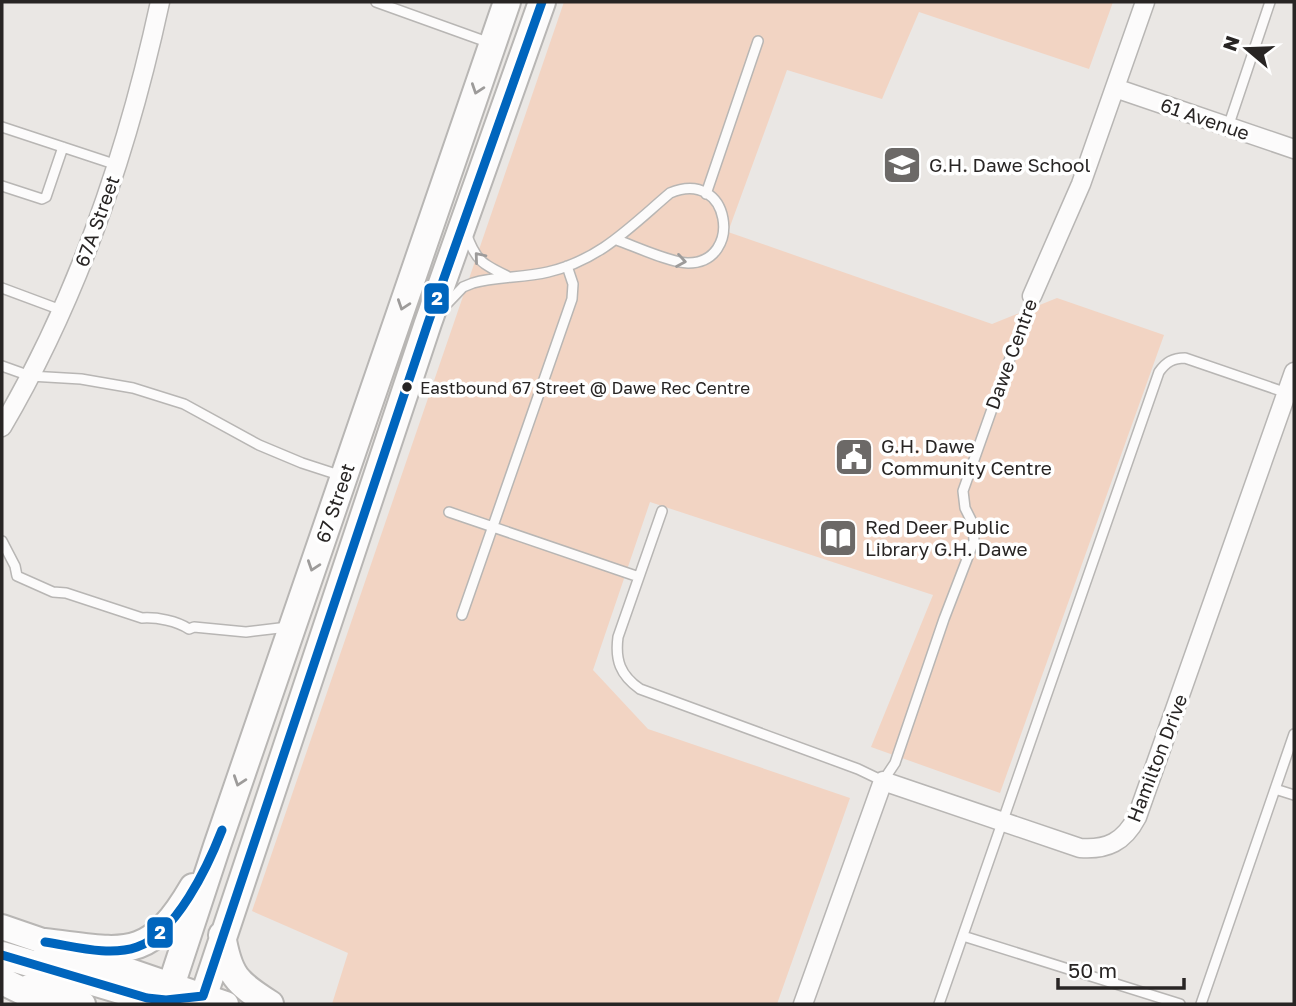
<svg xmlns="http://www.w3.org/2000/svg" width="1296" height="1006" font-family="'Golos Text',sans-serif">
	<rect width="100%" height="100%" fill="#eae7e4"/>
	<path fill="#f2d4c3" d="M 564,2 L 1113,2 L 1089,69 L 919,12 L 882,99 L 787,70 L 728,232 L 992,324 L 1057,298 L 1164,335 L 1000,793 L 871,747 L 933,595 L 650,502 L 593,670 L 648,729 L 850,798 L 777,1004 L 332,1004 L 348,953 L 252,911 Z"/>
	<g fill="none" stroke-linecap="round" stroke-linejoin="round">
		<g stroke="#b8b6b4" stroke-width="12">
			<path id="service" d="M 376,2 L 490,43
				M 2,127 L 117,165
				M 1228,127 L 1270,2
				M 2,186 L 42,199 L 46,197 L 63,147
				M 706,194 L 758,41
				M 466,233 C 476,261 482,264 507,276
				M 2,288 L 61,310
				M 441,310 L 463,287 L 473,283 C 497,276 523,278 548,272 C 600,260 631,226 670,193 C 731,167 744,263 688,263 C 671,263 634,246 617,240
				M 2,366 L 30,376 L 81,379 L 133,388 L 184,404 L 259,445 L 302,463 L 342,476
				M 662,511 L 618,637 C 615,660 620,675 640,689 L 858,769 L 883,781 L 895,763 L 944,619 L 974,541 L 973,524 L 965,508 L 963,491 L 1032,296
				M 449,512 L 639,577
				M 2,541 L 15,566 L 17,576 L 53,592 L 66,593 L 142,618 C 157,617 177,621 189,629 L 194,627 L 246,632 L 288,627
				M 462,615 L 572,299 L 573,284 L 567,266
				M 1275,789 L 1294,795
				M 963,936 L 1180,1004
				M 939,1004 L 1159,372 C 1166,362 1173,358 1185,358 L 1287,393
				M 1201,1004 L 1294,734"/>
		</g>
		<g stroke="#b8b6b4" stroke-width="21">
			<path id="minor" d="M 1115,88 L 1294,149
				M 1032,296 L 1081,184 L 1145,2
				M 2,427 C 79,296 128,150 160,2
				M 803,1004 L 883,781 L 1080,848 C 1107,850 1124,842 1137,817 L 1294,372"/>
		</g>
		<g stroke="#b8b6b4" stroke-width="28">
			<path id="secondary" d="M 2,927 L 226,1004
				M 29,987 L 83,1004"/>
		</g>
		<g stroke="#b8b6b4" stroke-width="30">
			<path id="primary" d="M 222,935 C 229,976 236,982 270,1004
				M 44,942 C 124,951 148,964 193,887
				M 2,955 L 147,998 L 184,999
				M 2,981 L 49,1004
				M 165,1004 L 217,846 L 507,2
				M 201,1004 L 428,323 L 542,2"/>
		</g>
		<use href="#service" stroke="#fcfbfb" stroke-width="9"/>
		<use href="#minor" stroke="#fcfbfb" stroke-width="18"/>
		<use href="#secondary" stroke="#fcfbfb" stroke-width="24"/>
		<use href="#primary" stroke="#fcfbfb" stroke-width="26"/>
		<g stroke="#fff" stroke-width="14">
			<path id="bus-1" d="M 45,942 C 73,946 109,957 137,947 C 176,934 208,866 222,830
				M 2,955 L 147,998 L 166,1000 L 203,996 L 428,323 L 542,2"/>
		</g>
		<use href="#bus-1" stroke="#0065bd" stroke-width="9"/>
	</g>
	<defs><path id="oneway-chevron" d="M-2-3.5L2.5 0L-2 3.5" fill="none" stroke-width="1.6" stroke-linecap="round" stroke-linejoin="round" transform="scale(1.75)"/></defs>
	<g stroke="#9d9b9a">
		<use href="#oneway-chevron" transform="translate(477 89) rotate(109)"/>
		<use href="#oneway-chevron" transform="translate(479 257) rotate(-130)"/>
		<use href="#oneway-chevron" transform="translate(681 261) rotate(10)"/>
		<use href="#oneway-chevron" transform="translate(403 305) rotate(109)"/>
		<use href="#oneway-chevron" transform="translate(313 566) rotate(109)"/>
		<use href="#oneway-chevron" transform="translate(239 781) rotate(109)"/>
	</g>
	<defs>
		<g id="school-square" transform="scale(2.0125)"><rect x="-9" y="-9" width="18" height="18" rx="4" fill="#6c6967" stroke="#fff"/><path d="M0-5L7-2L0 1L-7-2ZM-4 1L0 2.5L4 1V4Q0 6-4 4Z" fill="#fff"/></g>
		<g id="civic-square" transform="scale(2.0125)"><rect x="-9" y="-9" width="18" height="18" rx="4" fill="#6c6967" stroke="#fff"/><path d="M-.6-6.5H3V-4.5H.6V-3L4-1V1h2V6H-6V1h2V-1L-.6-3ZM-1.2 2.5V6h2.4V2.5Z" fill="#fff"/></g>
		<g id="library-square" transform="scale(2.0125)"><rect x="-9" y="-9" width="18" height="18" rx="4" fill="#6c6967" stroke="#fff"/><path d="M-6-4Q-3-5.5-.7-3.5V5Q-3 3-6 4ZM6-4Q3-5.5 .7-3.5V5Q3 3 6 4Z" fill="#fff"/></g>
	</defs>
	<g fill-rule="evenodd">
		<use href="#school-square" x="902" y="165"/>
		<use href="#civic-square" x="854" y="457"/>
		<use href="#library-square" x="838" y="538"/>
	</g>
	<circle fill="#282524" stroke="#fff" stroke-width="2.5" cx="407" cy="387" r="6"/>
	<g text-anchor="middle" stroke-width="7" stroke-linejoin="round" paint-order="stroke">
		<g font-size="17" fill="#282524" stroke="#fff" text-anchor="start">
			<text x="420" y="394">Eastbound 67 Street @ Dawe Rec Centre</text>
		</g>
		<g font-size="19" fill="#282524" stroke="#fff">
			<text transform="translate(1205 119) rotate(19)" y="7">61 Avenue</text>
			<text transform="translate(97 221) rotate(-70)" y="7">67A Street</text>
			<text transform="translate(1011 354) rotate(-70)" y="7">Dawe Centre</text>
			<text transform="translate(335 503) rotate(-71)" y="7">67 Street</text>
			<text transform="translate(1157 758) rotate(-69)" y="7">Hamilton Drive</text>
		</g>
		<g font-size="19" fill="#282524" stroke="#fff" text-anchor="start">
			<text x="929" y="172">G.H. Dawe School</text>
			<text x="881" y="453">G.H. Dawe<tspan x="881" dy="22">Community Centre</tspan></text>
			<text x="865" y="534">Red Deer Public<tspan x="865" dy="22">Library G.H. Dawe</tspan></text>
		</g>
	</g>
	<g stroke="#fff" stroke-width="2.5">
		<rect x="423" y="282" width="27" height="33" rx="7" fill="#0065bd"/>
		<rect x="146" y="916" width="28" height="33" rx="7" fill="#0065bd"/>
	</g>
	<g font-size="19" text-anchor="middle" font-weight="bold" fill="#fff">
		<text x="437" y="305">2</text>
		<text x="160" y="939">2</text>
	</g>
	<rect width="1296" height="1006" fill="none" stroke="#282524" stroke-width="7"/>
	<g transform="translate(1247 49) rotate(289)" stroke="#ffffff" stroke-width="5" paint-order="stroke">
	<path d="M0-5L12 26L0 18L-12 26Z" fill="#282524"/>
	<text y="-10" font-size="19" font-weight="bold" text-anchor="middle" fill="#282524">N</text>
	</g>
	<path d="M1058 978v10h126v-10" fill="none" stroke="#282524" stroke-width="3.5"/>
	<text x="1068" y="978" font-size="21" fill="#282524" stroke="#ffffff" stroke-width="5" paint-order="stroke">50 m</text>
</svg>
